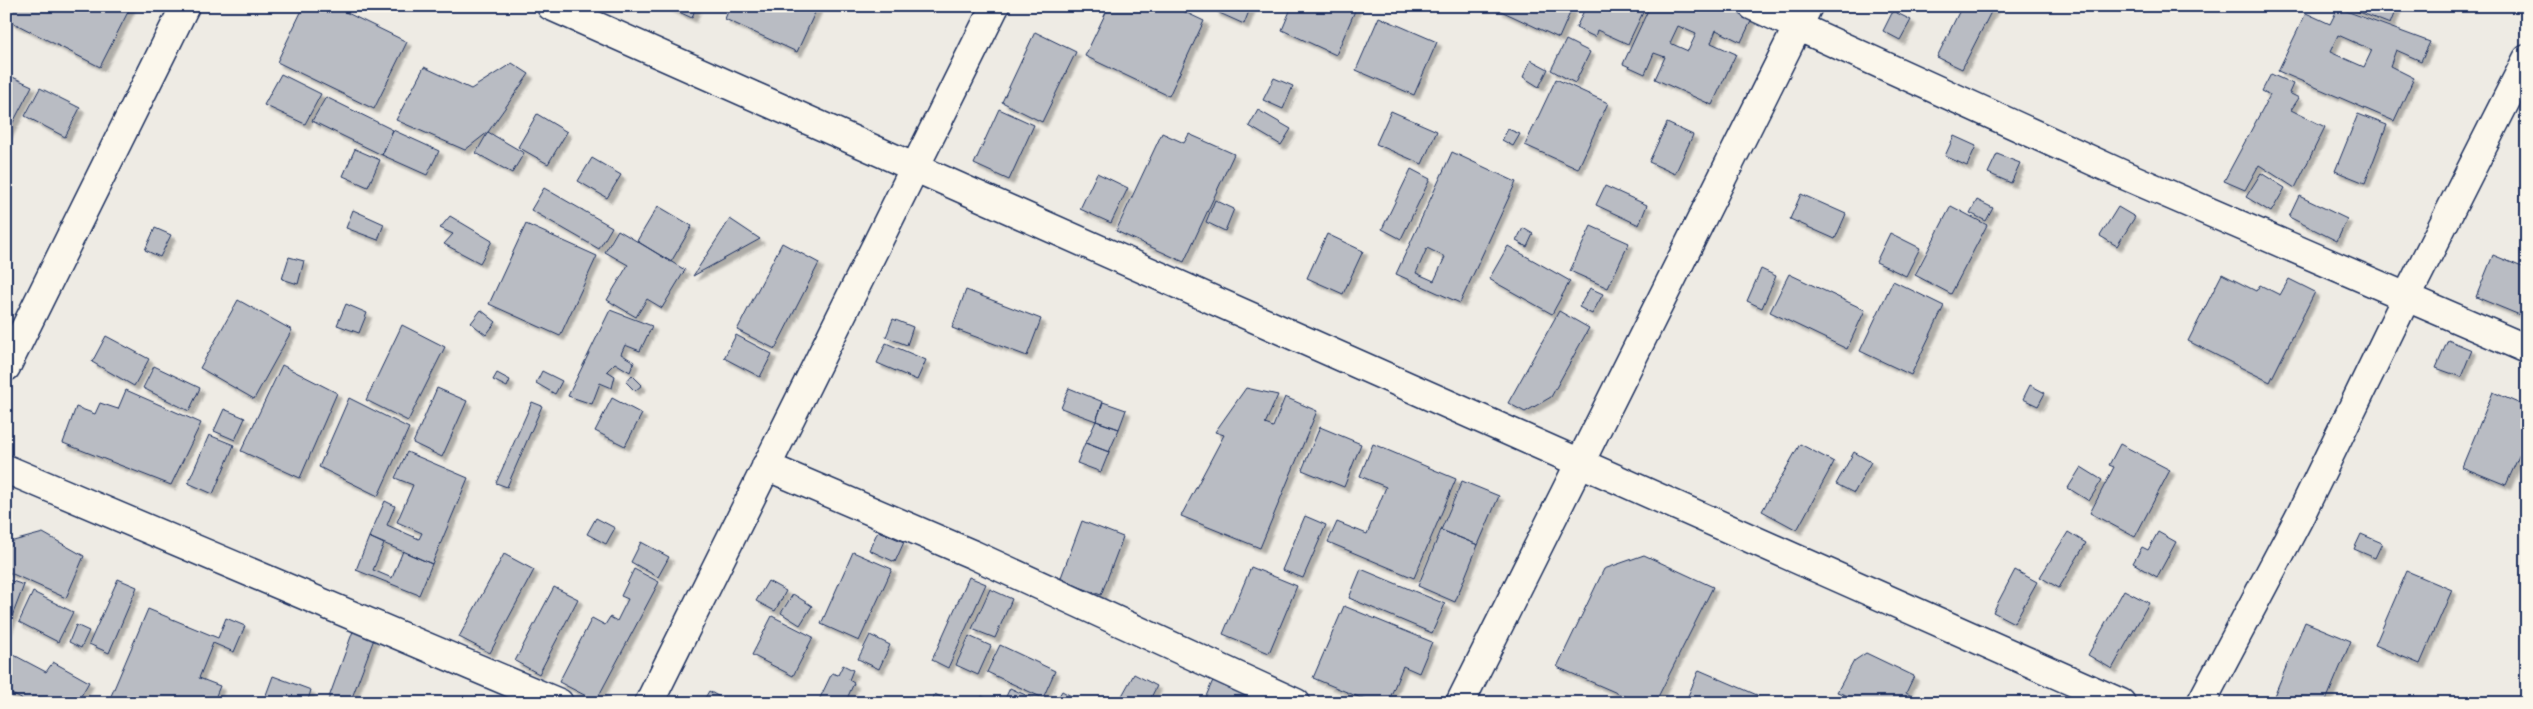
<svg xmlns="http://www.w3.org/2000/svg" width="2533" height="709" font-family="'Gochi Hand',sans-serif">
	<defs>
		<filter id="shadow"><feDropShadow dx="4.5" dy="4.5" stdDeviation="1" flood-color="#0004"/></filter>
	</defs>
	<rect width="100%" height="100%" fill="#eeebe4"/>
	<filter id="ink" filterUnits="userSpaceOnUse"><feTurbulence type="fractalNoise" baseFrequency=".02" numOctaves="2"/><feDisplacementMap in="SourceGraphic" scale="10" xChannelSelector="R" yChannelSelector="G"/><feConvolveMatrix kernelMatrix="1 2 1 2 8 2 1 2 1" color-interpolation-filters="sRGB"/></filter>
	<g filter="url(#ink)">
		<path fill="#b9bcc3" stroke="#1b2f5e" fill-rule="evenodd" filter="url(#shadow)" d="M 11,6 L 131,6 L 100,67 L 6,19 Z
			M 304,6 L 333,6 L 407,42 L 374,109 L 277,62 Z
			M 666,6 L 696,6 L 692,18 Z
			M 730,6 L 818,6 L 797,52 L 725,19 Z
			M 1109,6 L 1172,6 L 1204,21 L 1169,96 L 1085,56 Z
			M 1217,6 L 1251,6 L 1244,24 L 1215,11 Z
			M 1292,6 L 1357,6 L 1336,55 L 1282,30 Z
			M 1500,6 L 1573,6 L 1559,38 L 1499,10 Z
			M 1586,6 L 1646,6 L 1628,44 L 1597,30 L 1595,37 L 1576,28 Z
			M 1650,6 L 1740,6 L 1755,13 L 1741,42 L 1716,30 L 1711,43 L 1736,54 L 1712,105 L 1655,79 L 1665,57 L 1654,53 L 1645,74 L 1623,64 ZM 1678,26 L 1696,34 L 1688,51 L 1670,43 Z
			M 1962,6 L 1994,6 L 1962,69 L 1937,57 Z
			M 2344,6 L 2397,6 L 2390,24 Z
			M 2338,8 L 2430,42 L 2421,61 L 2396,50 L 2390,66 L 2414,78 L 2394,121 L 2278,71 L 2306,13 L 2330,24 ZM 2338,35 L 2372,50 L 2364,67 L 2330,52 Z
			M 1893,11 L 1911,20 L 1900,40 L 1883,31 Z
			M 1379,17 L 1437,42 L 1414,95 L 1356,70 Z
			M 1035,32 L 1076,52 L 1042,122 L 1002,102 Z
			M 1566,40 L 1590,52 L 1575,83 L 1551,70 Z
			M 1531,60 L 1548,69 L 1539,87 L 1523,77 Z
			M 512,63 L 529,74 L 488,132 L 465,150 L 396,120 L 424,67 L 471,89 Z
			M 6,74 L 32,86 L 6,136 Z
			M 281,74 L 321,94 L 305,124 L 264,105 Z
			M 2271,74 L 2293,84 L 2289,93 L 2299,98 L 2291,110 L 2325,127 L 2295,188 L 2259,165 L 2245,190 L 2224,181 L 2270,95 L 2262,91 Z
			M 1274,78 L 1293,86 L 1283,109 L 1263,100 Z
			M 1556,79 L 1608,103 L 1578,169 L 1525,145 Z
			M 40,88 L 80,108 L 65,137 L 25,116 Z
			M 326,97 L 393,130 L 382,155 L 312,121 Z
			M 999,109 L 1034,125 L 1009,180 L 974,164 Z
			M 1258,110 L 1291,129 L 1281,145 L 1249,126 Z
			M 1391,111 L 1437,131 L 1422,164 L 1376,144 Z
			M 537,114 L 567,132 L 548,164 L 518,147 Z
			M 2358,114 L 2387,125 L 2365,183 L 2335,171 Z
			M 1667,123 L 1693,135 L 1675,174 L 1649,162 Z
			M 1508,129 L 1520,134 L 1513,146 L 1502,140 Z
			M 393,130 L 439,151 L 427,175 L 382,155 Z
			M 488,132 L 524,153 L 512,173 L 476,153 Z
			M 1162,133 L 1184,143 L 1189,134 L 1234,154 L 1184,262 L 1116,231 Z
			M 1954,136 L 1976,146 L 1967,166 L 1945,156 Z
			M 355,149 L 380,160 L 368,187 L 343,176 Z
			M 1452,152 L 1516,182 L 1460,303 L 1396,274 ZM 1427,248 L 1445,257 L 1434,281 L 1416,273 Z
			M 1997,154 L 2020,163 L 2011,183 L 1988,173 Z
			M 592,158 L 621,175 L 607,198 L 578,181 Z
			M 1411,169 L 1430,179 L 1401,239 L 1382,229 Z
			M 1097,173 L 1128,188 L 1111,223 L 1080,209 Z
			M 2261,173 L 2285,188 L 2271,212 L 2246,197 Z
			M 1605,186 L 1647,205 L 1639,225 L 1596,205 Z
			M 544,188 L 612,227 L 599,249 L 531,210 Z
			M 1801,194 L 1846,214 L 1835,239 L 1790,219 Z
			M 2299,196 L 2347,219 L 2337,241 L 2289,217 Z
			M 1215,200 L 1234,209 L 1225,231 L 1206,222 Z
			M 1977,200 L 1993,208 L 1986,221 L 1970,213 Z
			M 658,206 L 692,226 L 671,262 L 637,241 Z
			M 1951,206 L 1987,225 L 1951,294 L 1915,275 Z
			M 2118,207 L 2135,217 L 2117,246 L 2100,236 Z
			M 353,210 L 384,224 L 378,240 L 346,228 Z
			M 450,216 L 492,241 L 480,263 L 444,244 L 453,234 L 440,228 Z
			M 730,219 L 760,239 L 693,276 Z
			M 526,224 L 597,256 L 560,336 L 489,304 Z
			M 1591,226 L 1629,243 L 1608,288 L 1570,271 Z
			M 155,228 L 171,235 L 160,257 L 145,250 Z
			M 1523,228 L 1533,234 L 1527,247 L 1516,241 Z
			M 618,230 L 685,270 L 662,308 L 647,299 L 636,317 L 607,300 L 628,265 L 605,252 Z
			M 1890,233 L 1920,248 L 1906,276 L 1876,262 Z
			M 1327,234 L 1363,251 L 1343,294 L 1307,278 Z
			M 782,243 L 819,263 L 775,349 L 737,330 Z
			M 1508,246 L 1570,281 L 1552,314 L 1489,279 Z
			M 2493,255 L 2522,267 L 2527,258 L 2527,318 L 2476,297 Z
			M 289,257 L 304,261 L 298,284 L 282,279 Z
			M 1761,269 L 1776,276 L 1762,308 L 1747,301 Z
			M 1789,274 L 1865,310 L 1847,349 L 1770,312 Z
			M 2222,274 L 2256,291 L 2260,285 L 2280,295 L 2289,279 L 2315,292 L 2270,382 L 2188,341 Z
			M 1893,281 L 1944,306 L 1911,375 L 1860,351 Z
			M 1590,288 L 1603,294 L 1592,314 L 1579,307 Z
			M 966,290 L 1041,319 L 1027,356 L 952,328 Z
			M 238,300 L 292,330 L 254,399 L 200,368 Z
			M 346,304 L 367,313 L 359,333 L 337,325 Z
			M 481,310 L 496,322 L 486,335 L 471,323 Z
			M 610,310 L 652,326 L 640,351 L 625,345 L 621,354 L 634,362 L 630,372 L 615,363 L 607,371 L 615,376 L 612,388 L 600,383 L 592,404 L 568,396 Z
			M 1559,311 L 1589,328 L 1551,397 L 1525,412 L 1508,403 Z
			M 893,319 L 913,327 L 907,345 L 886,337 Z
			M 402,325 L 445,347 L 408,421 L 366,400 Z
			M 736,335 L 772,354 L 760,377 L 724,358 Z
			M 106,336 L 149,359 L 134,386 L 92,362 Z
			M 2448,340 L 2472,350 L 2461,377 L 2436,368 Z
			M 886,343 L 926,360 L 917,380 L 877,363 Z
			M 282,365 L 337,393 L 300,478 L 241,451 Z
			M 154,366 L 200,388 L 189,411 L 143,388 Z
			M 542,371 L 562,381 L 555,394 L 536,383 Z
			M 497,373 L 510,380 L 507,387 L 493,380 Z
			M 632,375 L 642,385 L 635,391 L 626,382 Z
			M 2030,385 L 2045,393 L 2038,406 L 2023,399 Z
			M 437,388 L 467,401 L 442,457 L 413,443 Z
			M 1069,388 L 1103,402 L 1096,421 L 1061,408 Z
			M 1246,388 L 1278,395 L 1265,424 L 1273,427 L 1285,397 L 1317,411 L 1260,548 L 1181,516 L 1224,435 L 1215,432 Z
			M 126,390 L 201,423 L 171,485 L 63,443 L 76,407 L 95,414 L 100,403 L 118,409 Z
			M 2493,392 L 2527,407 L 2527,438 L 2506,485 L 2462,467 Z
			M 349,398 L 409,428 L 378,496 L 319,467 Z
			M 612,398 L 642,414 L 625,446 L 595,431 Z
			M 532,402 L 542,406 L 507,487 L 496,483 Z
			M 1103,402 L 1126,410 L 1119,429 L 1096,421 Z
			M 224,409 L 245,418 L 235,440 L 214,431 Z
			M 1096,421 L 1119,429 L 1109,452 L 1086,443 Z
			M 1320,427 L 1361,444 L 1344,487 L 1302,470 Z
			M 209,435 L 234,445 L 213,494 L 188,483 Z
			M 1085,443 L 1109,452 L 1101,472 L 1077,463 Z
			M 1373,444 L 1456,479 L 1414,578 L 1328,542 L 1337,522 L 1367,534 L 1386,487 L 1360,476 Z
			M 1800,444 L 1834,462 L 1797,530 L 1762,511 Z
			M 2120,444 L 2170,470 L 2135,537 L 2090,513 L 2114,467 L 2109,465 Z
			M 407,452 L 468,478 L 432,564 L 369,537 L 385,501 L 395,506 L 387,525 L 419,539 L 422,533 L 397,522 L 413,485 L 395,478 Z
			M 1854,452 L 1871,462 L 1854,493 L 1836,484 Z
			M 2081,467 L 2102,480 L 2089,501 L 2068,488 Z
			M 1462,481 L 1499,496 L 1478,545 L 1441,530 Z
			M 1305,516 L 1326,525 L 1303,578 L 1282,570 Z
			M 596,518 L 615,528 L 606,544 L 587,534 Z
			M 1082,521 L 1123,537 L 1101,595 L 1060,580 Z
			M 1441,530 L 1478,545 L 1455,602 L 1418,586 Z
			M 878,531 L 904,542 L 895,562 L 869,550 Z
			M 2068,532 L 2086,543 L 2059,588 L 2040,577 Z
			M 2158,532 L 2176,542 L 2157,577 L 2133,563 L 2142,547 L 2148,550 Z
			M 43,533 L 84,556 L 66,598 L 6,571 L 6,543 Z
			M 2361,534 L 2382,543 L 2375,558 L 2354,549 Z
			M 369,537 L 384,544 L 373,570 L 392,578 L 403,551 L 432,564 L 419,595 L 356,570 Z
			M 641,542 L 669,557 L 658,577 L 631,562 Z
			M 853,552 L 892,569 L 859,641 L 821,624 Z
			M 504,554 L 534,570 L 490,653 L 459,637 Z
			M 1644,555 L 1713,587 L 1655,703 L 1640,703 L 1557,667 L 1604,569 Z
			M 1251,567 L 1297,586 L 1269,653 L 1223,634 Z
			M 634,569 L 659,582 L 596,701 L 559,682 L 592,618 L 605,625 L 610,617 L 617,621 L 628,599 L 621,596 Z
			M 1361,569 L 1445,604 L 1432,633 L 1349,598 Z
			M 2015,570 L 2037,582 L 2014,623 L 1993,612 Z
			M 2407,571 L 2452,590 L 2420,664 L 2375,645 Z
			M 969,577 L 986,584 L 948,668 L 932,660 Z
			M 6,579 L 24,585 L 6,632 Z
			M 118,579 L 137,587 L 109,653 L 89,644 Z
			M 768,581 L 786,591 L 775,611 L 756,601 Z
			M 554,587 L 578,599 L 539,674 L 515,661 Z
			M 990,589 L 1012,599 L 995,638 L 972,629 Z
			M 2124,590 L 2149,603 L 2112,669 L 2088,655 Z
			M 33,592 L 73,612 L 58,642 L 19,622 Z
			M 793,594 L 812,606 L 800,625 L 781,613 Z
			M 1344,606 L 1432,642 L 1419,673 L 1403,666 L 1388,703 L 1373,703 L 1313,678 Z
			M 148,609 L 218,638 L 226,618 L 245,626 L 234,652 L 213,643 L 199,678 L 220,686 L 213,703 L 108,703 Z
			M 772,616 L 813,637 L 793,676 L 752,655 Z
			M 2305,622 L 2351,641 L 2325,703 L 2271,703 Z
			M 76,625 L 89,631 L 81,648 L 69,642 Z
			M 353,631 L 374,639 L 350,703 L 327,703 Z
			M 870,635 L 890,645 L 879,669 L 858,659 Z
			M 969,636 L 991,646 L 978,675 L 956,665 Z
			M 1000,645 L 1055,671 L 1043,698 L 987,672 Z
			M 1866,653 L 1914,676 L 1906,693 L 1925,703 L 1845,703 L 1848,696 L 1837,692 L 1854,661 Z
			M 12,654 L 46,672 L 53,662 L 89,682 L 77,703 L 63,703 L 53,697 L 50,703 L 29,703 L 6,691 L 6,664 Z
			M 843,665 L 853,670 L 849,680 L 854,683 L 845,703 L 826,703 L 819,700 L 832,673 L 838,675 Z
			M 1699,670 L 1757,695 L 1754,703 L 1685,703 Z
			M 1134,674 L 1157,686 L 1148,703 L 1118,703 Z
			M 273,676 L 311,690 L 307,703 L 289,697 L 286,703 L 263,703 Z
			M 1214,678 L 1256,696 L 1253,703 L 1203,703 Z
			M 1010,688 L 1041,702 L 1003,703 Z
			M 709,691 L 730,703 L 702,703 Z
			M 1062,691 L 1084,703 L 1055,703 Z
			M 935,694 L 951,703 L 930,703 Z
			M 982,696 L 995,703 L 978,703 Z
			M 1934,697 L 1949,703 L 1931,703 Z"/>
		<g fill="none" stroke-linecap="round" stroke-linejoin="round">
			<g stroke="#1b2f5e" stroke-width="31">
				<path id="street" d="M 551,6 L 2121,703
					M 1753,6 L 2124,175 L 2527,349
					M 6,367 L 185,6
					M 766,466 L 974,555 L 1296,703
					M 6,469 L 559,703
					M 649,703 L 995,6
					M 1460,703 L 1808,6
					M 2201,703 L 2299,518 L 2407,296 L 2527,59"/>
			</g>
			<use href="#street" stroke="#fbf7ec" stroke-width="28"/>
		</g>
	</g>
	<rect width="2533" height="709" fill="none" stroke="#fbf7ec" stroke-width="25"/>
	<rect x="12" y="12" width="2508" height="684" fill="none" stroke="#1b2f5e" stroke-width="2" filter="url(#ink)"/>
</svg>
